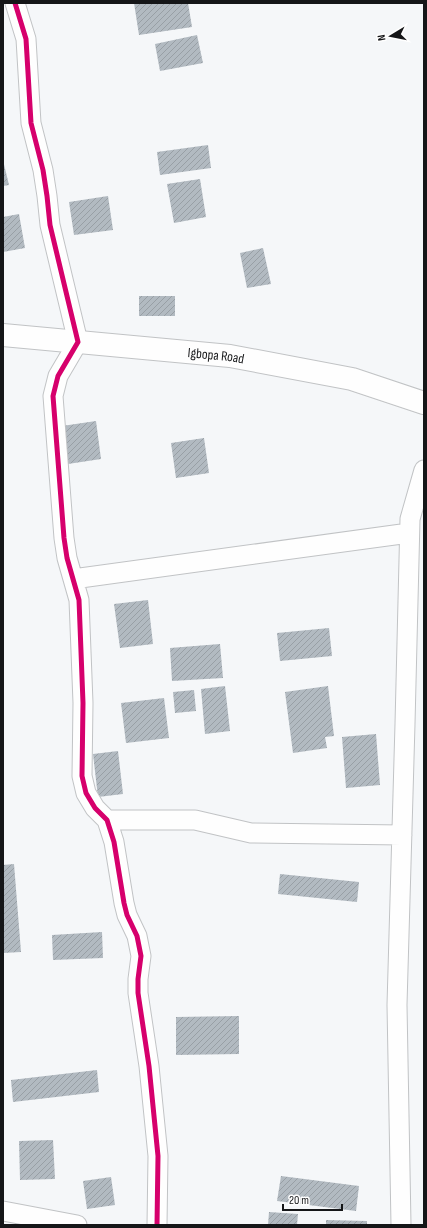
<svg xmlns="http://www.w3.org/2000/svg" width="427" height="1228" font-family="'Sofia Sans Condensed',sans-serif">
	<defs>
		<pattern id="building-hatch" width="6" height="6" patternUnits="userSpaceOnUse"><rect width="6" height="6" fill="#b2bac1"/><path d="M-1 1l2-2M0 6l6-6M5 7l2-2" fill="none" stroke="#989fa5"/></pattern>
	</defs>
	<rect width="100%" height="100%" fill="#f5f7f9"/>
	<path fill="url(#building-hatch)" d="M 134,3 L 188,3 L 192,27 L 139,35 Z
		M 197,35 L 203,63 L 160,71 L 155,44 Z
		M 208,145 L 211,168 L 160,175 L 157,152 Z
		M 3,160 L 9,185 L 3,186 Z
		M 200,179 L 206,217 L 174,223 L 167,184 Z
		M 108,196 L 113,230 L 74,235 L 69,202 Z
		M 19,214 L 25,248 L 3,252 L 3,217 Z
		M 263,248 L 271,284 L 247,288 L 240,253 Z
		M 139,296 L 175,296 L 175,316 L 139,316 Z
		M 96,421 L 101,459 L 68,464 L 62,426 Z
		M 204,438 L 209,473 L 176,478 L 171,443 Z
		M 148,600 L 153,644 L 120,648 L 114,604 Z
		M 329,628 L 332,656 L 280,661 L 277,633 Z
		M 220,644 L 223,678 L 172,681 L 170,648 Z
		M 225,686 L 230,731 L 205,734 L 201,689 Z
		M 328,686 L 334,736 L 325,737 L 327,748 L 293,753 L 285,692 Z
		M 194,690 L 196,711 L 175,713 L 173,692 Z
		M 164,698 L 169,738 L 126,743 L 121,703 Z
		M 376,734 L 380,785 L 346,788 L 342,737 Z
		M 118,751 L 123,794 L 98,797 L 93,754 Z
		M 14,864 L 21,952 L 3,953 L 3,865 Z
		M 280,874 L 359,882 L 357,902 L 278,894 Z
		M 102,932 L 103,958 L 53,960 L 52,935 Z
		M 239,1016 L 239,1054 L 176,1055 L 176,1017 Z
		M 97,1070 L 99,1092 L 13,1102 L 11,1080 Z
		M 53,1140 L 55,1179 L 20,1180 L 19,1141 Z
		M 281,1176 L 359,1186 L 356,1211 L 277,1201 Z
		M 111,1177 L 115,1205 L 87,1209 L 83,1181 Z
		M 269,1212 L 298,1214 L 297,1225 L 268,1225 Z
		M 326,1220 L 367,1221 L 367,1225 L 326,1225 Z"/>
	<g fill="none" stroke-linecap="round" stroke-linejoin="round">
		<g stroke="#c1c3c5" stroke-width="21">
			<path id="minor" d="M 15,3 L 26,39 L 31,123 L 43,170 L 47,196 L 50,225 L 78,342 L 58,376 L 53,396 L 64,538 L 67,558 L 79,600 L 83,703 L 82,776 L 86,793 L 95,808 L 107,820 L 114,842 L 124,903 L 127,915 L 137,936 L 141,956 L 138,979 L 138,993 L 149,1066 L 158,1156 L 157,1225
				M 73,579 L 409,533
				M 107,820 L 195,820 L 251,833 L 402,835
				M 3,1211 L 77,1225
				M 401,1225 L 397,1005 L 405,724 L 410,519 L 424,470"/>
		</g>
		<g stroke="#c1c3c5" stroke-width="24">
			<g id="tertiary">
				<path id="s1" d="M 3,335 L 230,356 L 352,379 L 424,403"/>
			</g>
		</g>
		<use href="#minor" stroke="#fefefe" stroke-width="19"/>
		<use href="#tertiary" stroke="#fefefe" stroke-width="22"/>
		<g stroke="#fff" stroke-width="8">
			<path id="cycleway" d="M 15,3 L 26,39 L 31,123 L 43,170 L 47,196 L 50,225 L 78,342 L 58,376 L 53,396 L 64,538 L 67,558 L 79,600 L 83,703 L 82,776 L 86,793 L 95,808 L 107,820 L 114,842 L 124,903 L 127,915 L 137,936 L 141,956 L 138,979 L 138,993 L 149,1066 L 158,1156 L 157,1225"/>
		</g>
		<use href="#cycleway" stroke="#d6006c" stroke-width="5"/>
	</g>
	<g text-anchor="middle" stroke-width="3.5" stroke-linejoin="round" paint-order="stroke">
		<g font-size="14" fill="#151618" stroke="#fff">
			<text dy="5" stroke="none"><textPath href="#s1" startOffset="214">Igbopa Road</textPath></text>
		</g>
	</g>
	<rect width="427" height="1228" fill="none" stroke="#151618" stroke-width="8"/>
	<g transform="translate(391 36) rotate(260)" stroke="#ffffff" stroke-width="3" paint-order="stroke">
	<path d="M0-3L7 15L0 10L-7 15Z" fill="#151618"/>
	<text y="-6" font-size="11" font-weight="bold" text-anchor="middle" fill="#151618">N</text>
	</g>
	<path d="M283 1204v6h59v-6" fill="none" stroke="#151618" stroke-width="2"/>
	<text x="289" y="1204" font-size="12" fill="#151618" stroke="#ffffff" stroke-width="3" paint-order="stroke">20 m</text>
</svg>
